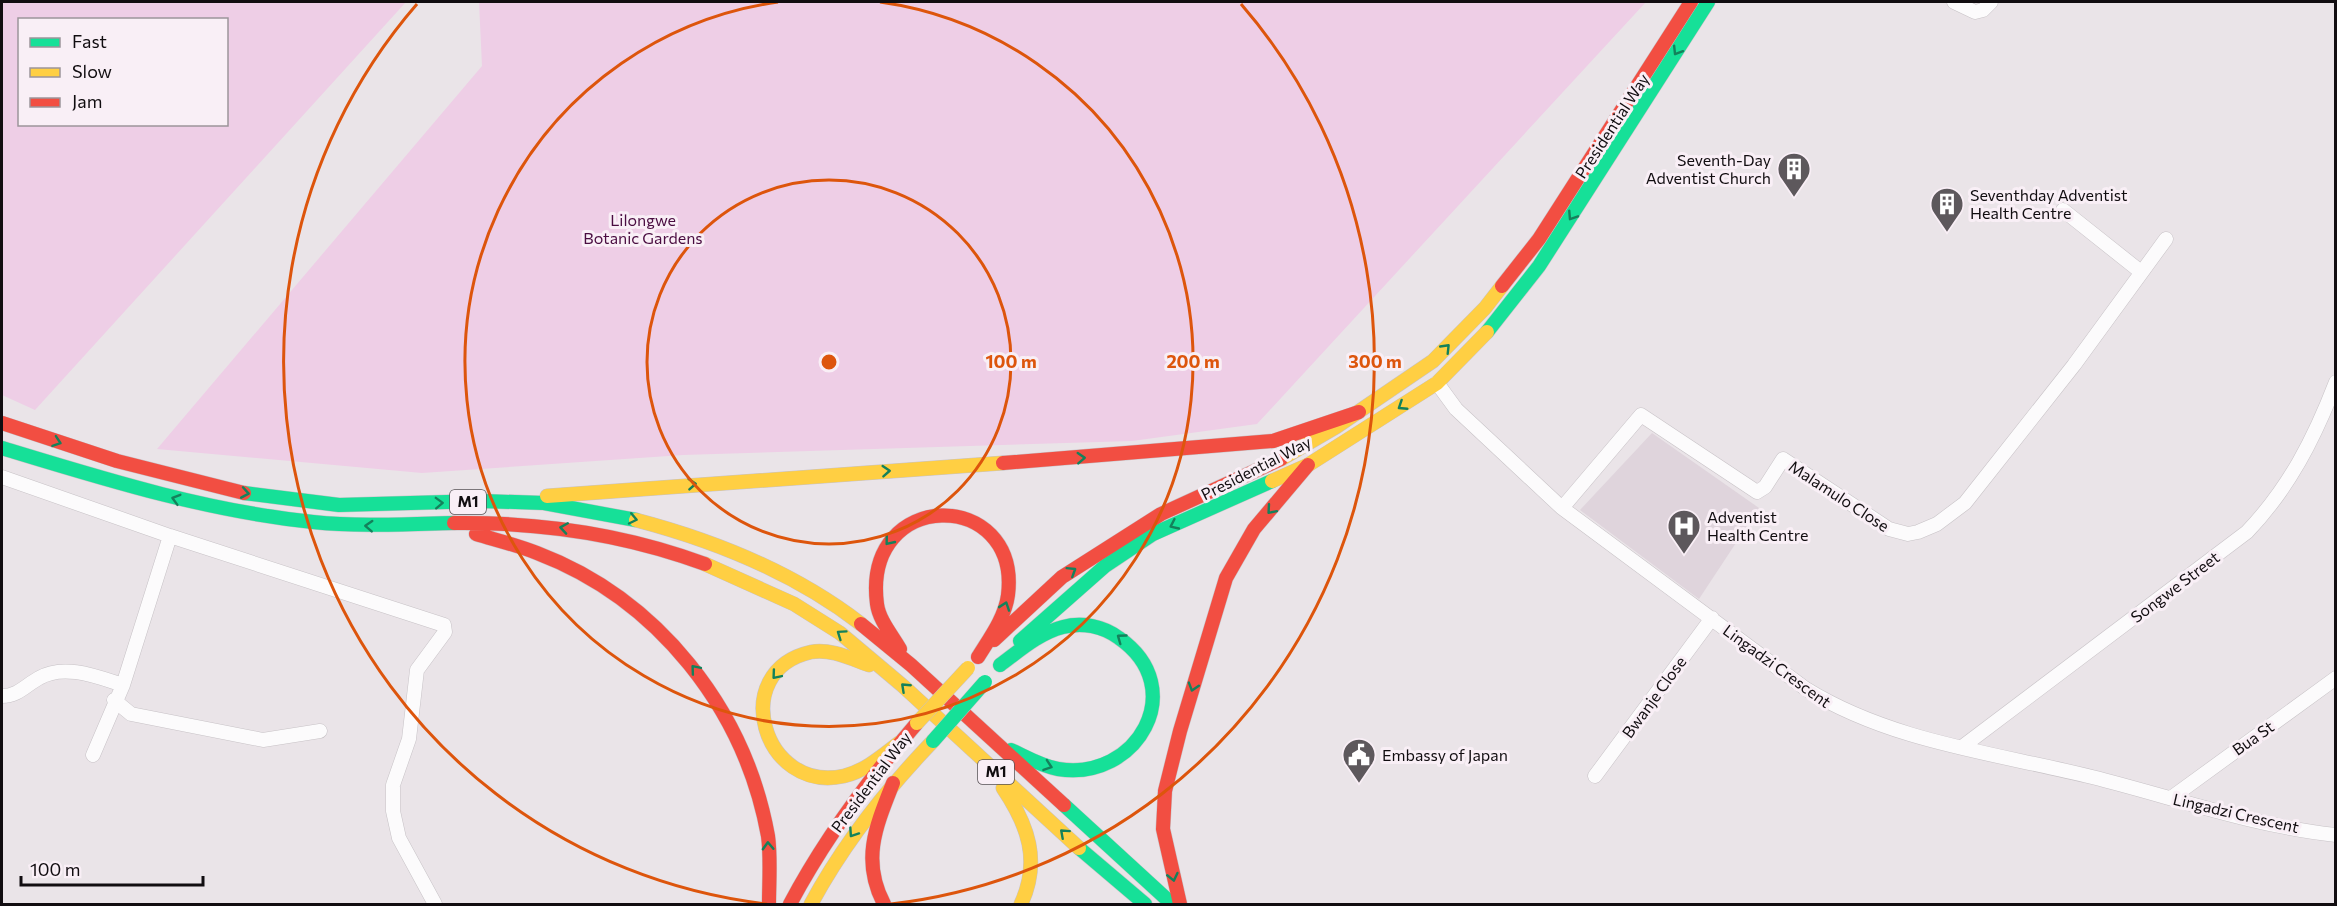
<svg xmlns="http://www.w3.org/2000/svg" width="2337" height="906" font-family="Commissioner,sans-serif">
	<rect width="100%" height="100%" fill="#eae4e8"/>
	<path fill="#dfd4dc" d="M 1652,433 L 1759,508 L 1699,599 L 1580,510 Z"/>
	<path fill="#eecee6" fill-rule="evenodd" d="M 2,2 L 406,2 L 35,410 L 2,395 ZM 20,20 L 226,20 L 226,124 L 20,124 Z
		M 479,2 L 1646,2 L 1257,424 L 1132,441 L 683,455 L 422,473 L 157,449 L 482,66 Z"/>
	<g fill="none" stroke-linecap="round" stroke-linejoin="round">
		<g stroke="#c7c2c6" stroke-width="15">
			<path id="street" d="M 1954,2 L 1975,12 L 1983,10 L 1991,2
				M 2063,210 L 2141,272
				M 1437,383 L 1456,409 L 1562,508 L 1806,689 C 1892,742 1995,753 2092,777 C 2172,797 2253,826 2336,835
				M 2,477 L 170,536 L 444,625 L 445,632 L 417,670 L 409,739 L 393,785 L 393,811 L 399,838 L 435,904
				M 1562,508 L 1641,415 L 1757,492 L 1765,487 L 1783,459 L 1889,529 L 1908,534 L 1918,532 L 1937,524 L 1965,503 L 2074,365 L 2166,239
				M 2,696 C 18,696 26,685 39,678 C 64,663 98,677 123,685
				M 114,700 L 131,714 L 263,740 L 320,731
				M 1962,747 L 2247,532 C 2289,488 2314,439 2336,382
				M 93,755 L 123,685 L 170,536
				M 1595,776 L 1712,618
				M 2171,798 L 2336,678"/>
		</g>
		<g stroke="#c7c2c6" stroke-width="15">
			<path id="fast" d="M 1487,332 L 1539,266 L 1708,2
				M 2,448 C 104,479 206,511 313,522 C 360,527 407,524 454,523
				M 244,493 L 339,505 L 482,501 L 544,503 L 636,520
				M 1020,641 L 1105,566 L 1153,534 L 1272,481
				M 1000,665 C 1019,651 1039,633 1063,627 C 1082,622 1103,626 1119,638 C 1191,688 1137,782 1058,769 C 1041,766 1026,757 1011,750
				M 1064,805 L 1172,904
				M 1079,848 L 1145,904"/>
		</g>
		<g stroke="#c7c2c6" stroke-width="15">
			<path id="slow" d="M 1281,459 L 1336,427 L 1433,361 L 1485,308 L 1502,286
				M 1272,481 L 1308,465 L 1437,383 L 1487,332
				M 547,496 L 1003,463
				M 636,520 C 716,541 795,573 861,624
				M 705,564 L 794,604 L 840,633 L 903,686 L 1079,848
				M 869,665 C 852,659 830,648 811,652 C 727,671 763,794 844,776 C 865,771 882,756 899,743
				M 1003,788 C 1028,825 1041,861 1021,904
				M 811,904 C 844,843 885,791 933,741"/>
		</g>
		<g stroke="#c7c2c6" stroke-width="15">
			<path id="jam" d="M 1502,286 L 1539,239 L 1691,2
				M 2,423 L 117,461 L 244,493
				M 1003,463 L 1273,441 L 1359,412
				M 454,523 C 540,522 624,534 705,564
				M 476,534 C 496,540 517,545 537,553 C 658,599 745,709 768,836 C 771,857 769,882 769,904
				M 861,624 L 911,665 L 1064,805
				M 994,640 L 1062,577 L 1161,514 L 1281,459
				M 900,649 C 892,635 879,620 877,604 C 862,487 1021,488 1008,595 C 1005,618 989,639 978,657
				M 790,904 C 825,838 868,780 917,723
				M 884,904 C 861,860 876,826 893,783
				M 1180,904 L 1163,829 L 1165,791 L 1180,731 L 1226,578 L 1254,529 L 1308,465"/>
		</g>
		<use href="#street" stroke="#fcfbfc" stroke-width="14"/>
		<use href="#fast" stroke="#16e098" stroke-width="14"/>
		<use href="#slow" stroke="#ffcf43" stroke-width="14"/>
		<use href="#jam" stroke="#f24e42" stroke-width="14"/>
		<g stroke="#c7c2c6" stroke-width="15" stroke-linecap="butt">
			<path id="fast-bridge" d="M 933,741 L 985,682"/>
		</g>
		<g stroke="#c7c2c6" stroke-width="15" stroke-linecap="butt">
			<path id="slow-bridge" d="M 917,723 L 968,668"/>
		</g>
		<use href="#fast-bridge" stroke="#16e098" stroke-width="14"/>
		<use href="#slow-bridge" stroke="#ffcf43" stroke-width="14"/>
	</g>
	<defs><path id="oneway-chevron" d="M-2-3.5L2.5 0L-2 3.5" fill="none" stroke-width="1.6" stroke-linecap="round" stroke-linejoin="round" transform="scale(1.5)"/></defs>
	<g stroke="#14815b">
		<use href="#oneway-chevron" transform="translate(1677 51) rotate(122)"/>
		<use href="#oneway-chevron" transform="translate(1572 216) rotate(123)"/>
		<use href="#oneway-chevron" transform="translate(1446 348) rotate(-46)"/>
		<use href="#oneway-chevron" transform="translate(1402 406) rotate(147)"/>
		<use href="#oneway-chevron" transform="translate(57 442) rotate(19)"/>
		<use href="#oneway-chevron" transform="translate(1081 458) rotate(-3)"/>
		<use href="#oneway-chevron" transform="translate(886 471) rotate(-4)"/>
		<use href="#oneway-chevron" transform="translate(692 484) rotate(-4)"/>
		<use href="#oneway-chevron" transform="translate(245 493) rotate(10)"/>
		<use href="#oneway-chevron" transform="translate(176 499) rotate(-164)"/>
		<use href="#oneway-chevron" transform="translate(439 503) rotate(-2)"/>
		<use href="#oneway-chevron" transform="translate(1271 510) rotate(131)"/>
		<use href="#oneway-chevron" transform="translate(633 519) rotate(12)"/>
		<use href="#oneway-chevron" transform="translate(1174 525) rotate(155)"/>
		<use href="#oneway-chevron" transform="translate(369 526) rotate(-177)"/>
		<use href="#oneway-chevron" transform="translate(564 528) rotate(-171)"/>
		<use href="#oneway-chevron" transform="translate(889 541) rotate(129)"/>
		<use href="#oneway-chevron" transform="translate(1072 571) rotate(-32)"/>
		<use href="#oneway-chevron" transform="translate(1005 606) rotate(-71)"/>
		<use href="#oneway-chevron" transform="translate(841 634) rotate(-145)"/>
		<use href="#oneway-chevron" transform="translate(1121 638) rotate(-144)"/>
		<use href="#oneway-chevron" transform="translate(695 669) rotate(-130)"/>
		<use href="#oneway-chevron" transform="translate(776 675) rotate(130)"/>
		<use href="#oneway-chevron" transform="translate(905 687) rotate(-137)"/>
		<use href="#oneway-chevron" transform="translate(1193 687) rotate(107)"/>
		<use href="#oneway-chevron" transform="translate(1048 766) rotate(19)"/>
		<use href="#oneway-chevron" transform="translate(853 833) rotate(124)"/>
		<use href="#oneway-chevron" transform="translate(1064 833) rotate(-138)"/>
		<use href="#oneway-chevron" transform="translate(768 846) rotate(-92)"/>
		<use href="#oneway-chevron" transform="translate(1173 877) rotate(77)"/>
	</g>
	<g fill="none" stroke="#dd550c" stroke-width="3">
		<circle cx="829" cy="362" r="182"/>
		<path d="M880 2A364 364 0 1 1 778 2"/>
		<path d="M767 904A546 546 0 0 1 417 4M1241 4A546 546 0 0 1 891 904"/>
	</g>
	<defs>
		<g id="building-pin" transform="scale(1.725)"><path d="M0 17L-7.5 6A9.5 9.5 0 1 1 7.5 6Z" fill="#5d585c" stroke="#f9eff6"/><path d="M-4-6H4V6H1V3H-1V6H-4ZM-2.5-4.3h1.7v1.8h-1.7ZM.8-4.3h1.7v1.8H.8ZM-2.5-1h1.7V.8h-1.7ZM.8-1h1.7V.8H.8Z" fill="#fff"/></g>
		<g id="hospital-pin" transform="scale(1.725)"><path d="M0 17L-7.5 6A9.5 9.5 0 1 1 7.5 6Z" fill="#5d585c" stroke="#f9eff6"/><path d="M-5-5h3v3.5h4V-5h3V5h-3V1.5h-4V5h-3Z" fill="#fff"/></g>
		<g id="civic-pin" transform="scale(1.725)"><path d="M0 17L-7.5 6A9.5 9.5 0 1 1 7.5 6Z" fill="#5d585c" stroke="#f9eff6"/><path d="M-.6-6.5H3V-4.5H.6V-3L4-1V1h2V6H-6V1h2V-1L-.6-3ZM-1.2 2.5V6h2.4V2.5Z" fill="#fff"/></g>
	</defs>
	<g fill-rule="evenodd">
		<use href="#building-pin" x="1794" y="169"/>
		<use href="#building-pin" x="1947" y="204"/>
		<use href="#hospital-pin" x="1684" y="526"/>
		<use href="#civic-pin" x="1359" y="755"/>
	</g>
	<g text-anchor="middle" stroke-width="6" stroke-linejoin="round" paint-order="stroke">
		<g fill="#f9eff6" stroke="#575155" stroke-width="1.5">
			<rect x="450" y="490" width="36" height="24" rx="4.5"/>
			<rect x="978" y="760" width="36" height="24" rx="4.5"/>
		</g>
		<g font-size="15" font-weight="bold" fill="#110d10">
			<text x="468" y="507">M1</text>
			<text x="996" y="777">M1</text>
		</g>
		<g font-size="16" fill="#110d10" stroke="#f9eff6">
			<text transform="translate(1612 126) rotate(-57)" y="6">Presidential Way</text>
			<text transform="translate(1256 468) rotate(-27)" y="6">Presidential Way</text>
			<text transform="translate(1839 496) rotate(33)" y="6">Malamulo Close</text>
			<text transform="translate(2175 587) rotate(-37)" y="6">Songwe Street</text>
			<text transform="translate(1777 666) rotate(36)" y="6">Lingadzi Crescent</text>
			<text transform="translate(1654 697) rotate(-54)" y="6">Bwanje Close</text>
			<text transform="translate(2253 738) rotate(-35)" y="6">Bua St</text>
			<text transform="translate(871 782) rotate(-53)" y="6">Presidential Way</text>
			<text transform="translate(2236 813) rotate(13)" y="6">Lingadzi Crescent</text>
		</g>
		<g font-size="16" fill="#110d10" stroke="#f9eff6" text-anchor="start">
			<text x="1771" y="166" text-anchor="end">Seventh-Day<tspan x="1771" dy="18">Adventist Church</tspan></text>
			<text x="1970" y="201">Seventhday Adventist<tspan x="1970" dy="18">Health Centre</tspan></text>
			<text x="1707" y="523">Adventist<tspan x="1707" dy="18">Health Centre</tspan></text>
			<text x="1382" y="761">Embassy of Japan</text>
		</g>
		<g font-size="16" fill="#4a0d41" stroke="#f9eff6">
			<text x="643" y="226">Lilongwe<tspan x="643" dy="18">Botanic Gardens</tspan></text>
		</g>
	</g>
	<circle cx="829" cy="362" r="9" fill="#dd550c" stroke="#f9eff6" stroke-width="3"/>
	<g font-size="18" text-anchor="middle" font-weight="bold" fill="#dd550c" stroke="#f9eff6" stroke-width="6" stroke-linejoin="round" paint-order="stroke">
		<text x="1011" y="368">100 m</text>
		<text x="1193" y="368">200 m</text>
		<text x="1375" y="368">300 m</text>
	</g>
	<rect width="2337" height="906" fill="none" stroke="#110d10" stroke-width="6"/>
	<rect x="18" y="18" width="210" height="108" fill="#f9eff6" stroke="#9c959a" stroke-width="1.5"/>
	<rect x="30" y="38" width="30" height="9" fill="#16e098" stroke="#9c959a" stroke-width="1.5"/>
	<text x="72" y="48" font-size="18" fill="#110d10">Fast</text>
	<rect x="30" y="68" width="30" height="9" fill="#ffcf43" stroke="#9c959a" stroke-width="1.5"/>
	<text x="72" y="78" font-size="18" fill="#110d10">Slow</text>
	<rect x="30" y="98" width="30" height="9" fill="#f24e42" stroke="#9c959a" stroke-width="1.5"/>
	<text x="72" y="108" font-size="18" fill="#110d10">Jam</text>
	<path d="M21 876v9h182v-9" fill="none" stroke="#110d10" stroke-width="3"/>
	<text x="30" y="876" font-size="18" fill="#110d10" stroke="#f9eff6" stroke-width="4.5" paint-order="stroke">100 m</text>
</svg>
